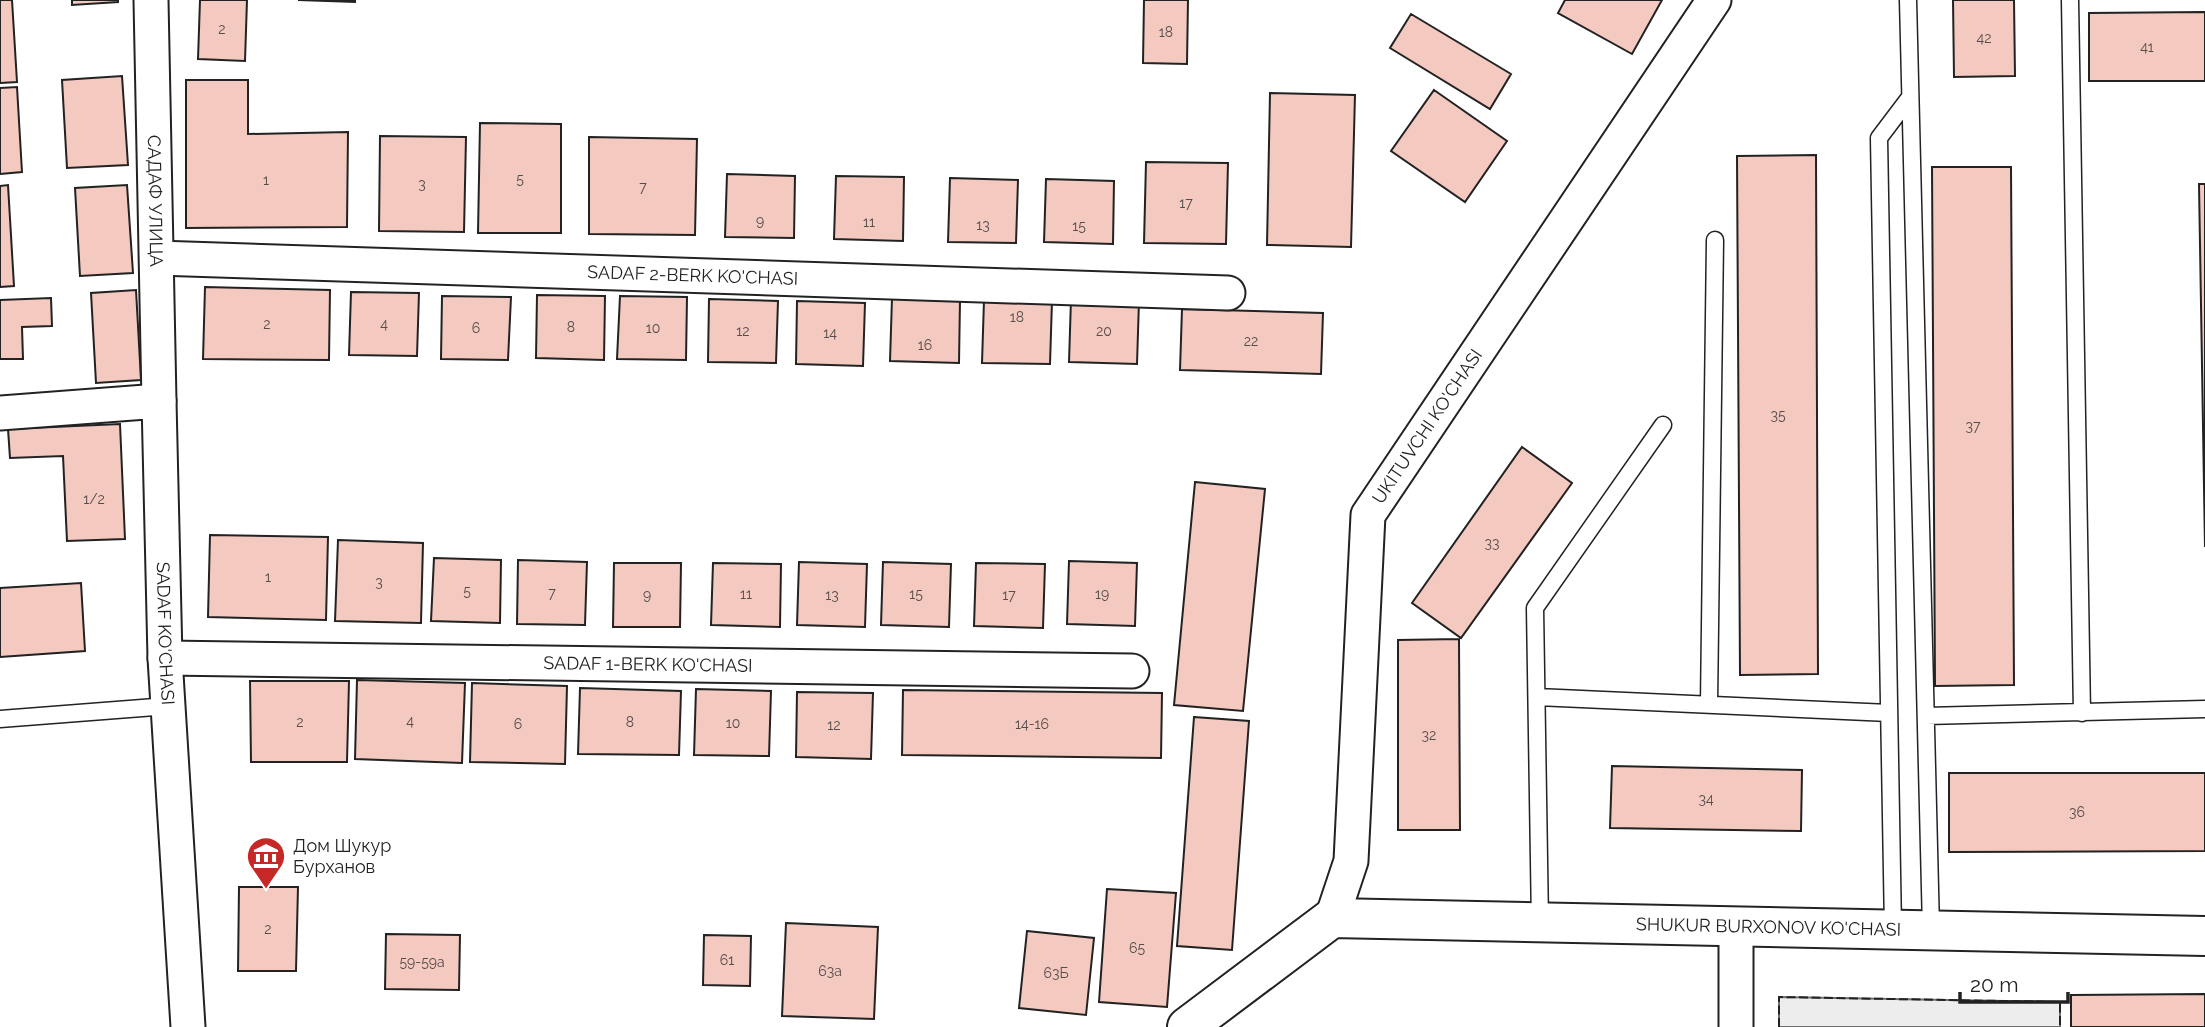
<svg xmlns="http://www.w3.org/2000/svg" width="2205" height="1027" font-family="Raleway,sans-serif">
	<rect width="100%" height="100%" fill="#fff"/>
	<path fill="#ededed" stroke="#6f6f6f" stroke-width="2" d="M 1779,997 L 2060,1002 L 2060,1027 L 1779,1027 Z"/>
	<path fill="#f3c9c0" stroke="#222" stroke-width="2" d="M 0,0 L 12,0 L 17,82 L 0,83 Z
		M 72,0 L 118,0 L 118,2 L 72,5 Z
		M 200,0 L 247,0 L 245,61 L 198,59 Z
		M 298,0 L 355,0 L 355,2 Z
		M 1144,0 L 1188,0 L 1187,64 L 1143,63 Z
		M 1565,0 L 1662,0 L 1632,54 L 1558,13 Z
		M 1953,0 L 2014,0 L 2015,76 L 1954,77 Z
		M 2205,12 L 2205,81 L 2089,81 L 2089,13 Z
		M 1411,14 L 1511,74 L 1490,109 L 1390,48 Z
		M 122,76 L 128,165 L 67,168 L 62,80 Z
		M 186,80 L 248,80 L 248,134 L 348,132 L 347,227 L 186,228 Z
		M 17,87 L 22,172 L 0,174 L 0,88 Z
		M 1434,90 L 1507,141 L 1465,202 L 1391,151 Z
		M 1270,93 L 1355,95 L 1351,247 L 1267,245 Z
		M 480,123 L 561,124 L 561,233 L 478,233 Z
		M 380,136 L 466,137 L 464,232 L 379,231 Z
		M 589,137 L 697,139 L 695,235 L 589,234 Z
		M 1816,155 L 1818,674 L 1740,675 L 1737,156 Z
		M 1146,162 L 1228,163 L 1226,244 L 1144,243 Z
		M 1932,167 L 2011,167 L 2014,685 L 1935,686 Z
		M 727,174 L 795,176 L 794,238 L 725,237 Z
		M 836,176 L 904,177 L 903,241 L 834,239 Z
		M 950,178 L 1018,180 L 1016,243 L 948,242 Z
		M 1046,179 L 1114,181 L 1113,244 L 1044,242 Z
		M 2199,184 L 2205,184 L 2205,547 Z
		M 8,185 L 14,286 L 0,287 L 0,186 Z
		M 127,185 L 133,273 L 80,276 L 75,188 Z
		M 205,287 L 330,290 L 329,360 L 203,359 Z
		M 136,290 L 141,380 L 96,383 L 91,293 Z
		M 351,292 L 419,293 L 417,356 L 349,355 Z
		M 537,295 L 605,296 L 604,360 L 536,358 Z
		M 442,296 L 511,297 L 508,360 L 441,359 Z
		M 620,296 L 687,297 L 686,360 L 617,359 Z
		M 51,298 L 52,326 L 22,327 L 23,359 L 0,359 L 0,300 Z
		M 892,298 L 960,300 L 959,363 L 890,361 Z
		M 709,299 L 778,301 L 776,363 L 708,362 Z
		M 1071,299 L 1139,301 L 1137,364 L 1069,362 Z
		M 984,300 L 1052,301 L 1050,364 L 982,363 Z
		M 797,301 L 865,303 L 863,366 L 796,364 Z
		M 1182,309 L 1323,313 L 1321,374 L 1180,370 Z
		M 120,424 L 125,539 L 67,541 L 63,456 L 10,458 L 8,429 Z
		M 1522,447 L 1572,483 L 1461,638 L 1412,603 Z
		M 1195,482 L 1265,489 L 1243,711 L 1174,705 Z
		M 210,535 L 328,537 L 326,620 L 208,617 Z
		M 338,540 L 423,543 L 421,623 L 335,621 Z
		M 434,558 L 501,560 L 500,623 L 431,621 Z
		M 518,560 L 587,562 L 585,625 L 517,624 Z
		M 1069,561 L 1137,563 L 1135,626 L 1067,624 Z
		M 799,562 L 867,564 L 865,627 L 797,625 Z
		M 883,562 L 951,564 L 949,627 L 881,625 Z
		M 614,563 L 681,563 L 680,627 L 613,627 Z
		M 713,563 L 781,564 L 780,627 L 711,625 Z
		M 976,563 L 1045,564 L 1043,628 L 974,626 Z
		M 81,583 L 85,651 L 0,657 L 0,588 Z
		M 1459,639 L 1460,830 L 1398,830 L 1398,640 Z
		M 357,680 L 465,683 L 462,763 L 355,759 Z
		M 250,681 L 349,681 L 347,762 L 251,762 Z
		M 472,683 L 567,686 L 565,764 L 470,762 Z
		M 580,688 L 681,691 L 679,755 L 578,754 Z
		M 696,689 L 771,691 L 769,756 L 694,755 Z
		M 903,690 L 1162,693 L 1161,758 L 902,755 Z
		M 797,692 L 873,693 L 871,759 L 796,757 Z
		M 1194,717 L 1249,721 L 1232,950 L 1177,946 Z
		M 1612,766 L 1802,770 L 1801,831 L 1610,828 Z
		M 1949,773 L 2205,773 L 2205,851 L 1949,852 Z
		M 239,887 L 298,887 L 296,971 L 238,971 Z
		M 1107,889 L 1176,893 L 1167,1007 L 1099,1002 Z
		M 786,923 L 878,927 L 874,1019 L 782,1016 Z
		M 1027,931 L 1094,938 L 1086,1015 L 1019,1008 Z
		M 386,934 L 460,935 L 459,990 L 385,989 Z
		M 704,935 L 751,936 L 750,986 L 703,985 Z
		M 2205,994 L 2205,1027 L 2071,1027 L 2071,995 Z"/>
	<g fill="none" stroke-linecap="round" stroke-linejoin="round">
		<g stroke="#222" stroke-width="19">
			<path id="service" d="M 1908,0 L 1931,929
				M 2070,0 L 2082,713
				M 1537,697 L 1889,713
				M 1709,704 L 1715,240
				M 1926,716 L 2205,709
				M 0,719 L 168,706
				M 1540,923 L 1535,608 L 1663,425
				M 1893,929 L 1879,138 L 1910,97"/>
		</g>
		<g stroke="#222" stroke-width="37">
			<g id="minor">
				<path id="s1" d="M 151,0 L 159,401"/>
				<path id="s2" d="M 157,258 L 1228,293"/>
				<path id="s3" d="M 0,413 L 159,401 L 165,658 L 188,1027"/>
				<path id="s4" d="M 165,658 L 1132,671"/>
				<path id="s5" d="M 1332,918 L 1351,861 L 1368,515 L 1714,0"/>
				<path d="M 1736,926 L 1736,1027"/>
			</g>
		</g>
		<g stroke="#222" stroke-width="42">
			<g id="tertiary">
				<path id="s6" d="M 1187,1027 L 1332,918 L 2205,936"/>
			</g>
		</g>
		<use href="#service" stroke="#fff" stroke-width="16"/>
		<use href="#minor" stroke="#fff" stroke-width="33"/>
		<use href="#tertiary" stroke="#fff" stroke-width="38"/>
		<path stroke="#222" stroke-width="2" stroke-dasharray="9 3.5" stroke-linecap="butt" d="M 1779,1027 L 1779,997 L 2060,1002 L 2060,1027"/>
	</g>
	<defs>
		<g id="museum-pin" transform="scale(2.0125)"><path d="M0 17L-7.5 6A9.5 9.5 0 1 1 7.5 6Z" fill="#c62828" stroke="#fff"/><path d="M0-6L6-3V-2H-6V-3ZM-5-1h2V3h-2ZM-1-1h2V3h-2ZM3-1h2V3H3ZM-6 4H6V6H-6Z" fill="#fff"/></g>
	</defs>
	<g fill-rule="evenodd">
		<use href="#museum-pin" x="266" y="856"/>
	</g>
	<g text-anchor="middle" stroke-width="5" stroke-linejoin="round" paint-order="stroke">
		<g font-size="14" fill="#564c4a">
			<text x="222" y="34">2</text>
			<text x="1166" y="37">18</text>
			<text x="1984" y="43">42</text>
			<text x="2147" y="52">41</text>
			<text x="520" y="184">5</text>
			<text x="266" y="185">1</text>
			<text x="422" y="189">3</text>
			<text x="643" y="192">7</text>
			<text x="1186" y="208">17</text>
			<text x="760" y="226">9</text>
			<text x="869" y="227">11</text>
			<text x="983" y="230">13</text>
			<text x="1079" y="231">15</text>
			<text x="1017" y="322">18</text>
			<text x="267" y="329">2</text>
			<text x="384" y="329">4</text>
			<text x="571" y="332">8</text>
			<text x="476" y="333">6</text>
			<text x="653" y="333">10</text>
			<text x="743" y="336">12</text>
			<text x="1104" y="336">20</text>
			<text x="830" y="338">14</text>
			<text x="1251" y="346">22</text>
			<text x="925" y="350">16</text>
			<text x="1778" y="420">35</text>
			<text x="1973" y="431">37</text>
			<text x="94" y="504">1/2</text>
			<text x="1492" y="548">33</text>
			<text x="268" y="582">1</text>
			<text x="379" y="587">3</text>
			<text x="467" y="596">5</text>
			<text x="552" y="598">7</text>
			<text x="746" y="599">11</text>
			<text x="916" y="599">15</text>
			<text x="1102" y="599">19</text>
			<text x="647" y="600">9</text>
			<text x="832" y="600">13</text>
			<text x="1009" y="600">17</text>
			<text x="410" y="726">4</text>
			<text x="300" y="727">2</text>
			<text x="630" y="727">8</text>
			<text x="733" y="728">10</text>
			<text x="518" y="729">6</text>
			<text x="1032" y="729">14-16</text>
			<text x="834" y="730">12</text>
			<text x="1429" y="740">32</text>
			<text x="1706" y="804">34</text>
			<text x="2077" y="817">36</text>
			<text x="268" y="934">2</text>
			<text x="1137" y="953">65</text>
			<text x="727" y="965">61</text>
			<text x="422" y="967">59-59а</text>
			<text x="830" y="976">63а</text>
			<text x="1056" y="978">63Б</text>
		</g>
		<g font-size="18" fill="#222" stroke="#fff">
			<text dy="6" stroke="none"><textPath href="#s1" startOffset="201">САДАФ УЛИЦА</textPath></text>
			<text dy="6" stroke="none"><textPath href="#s2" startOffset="536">SADAF 2-BERK KO'CHASI</textPath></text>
			<text dy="6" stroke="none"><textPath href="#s5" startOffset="513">UKITUVCHI KO'CHASI</textPath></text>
			<text dy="6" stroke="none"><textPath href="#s3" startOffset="392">SADAF KO'CHASI</textPath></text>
			<text dy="6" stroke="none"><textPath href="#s4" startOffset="483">SADAF 1-BERK KO'CHASI</textPath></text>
			<text dy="6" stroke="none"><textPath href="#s6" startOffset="618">SHUKUR BURXONOV KO'CHASI</textPath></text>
		</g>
		<g font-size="18" fill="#222" stroke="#fff" text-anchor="start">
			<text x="293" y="852">Дом Шукур<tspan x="293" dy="21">Бурханов</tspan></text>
		</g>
	</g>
	<path d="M1960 992v10h108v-10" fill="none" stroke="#222222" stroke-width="3.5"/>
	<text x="1970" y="992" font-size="21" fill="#222222" stroke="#ffffff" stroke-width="5" paint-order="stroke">20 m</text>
</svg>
